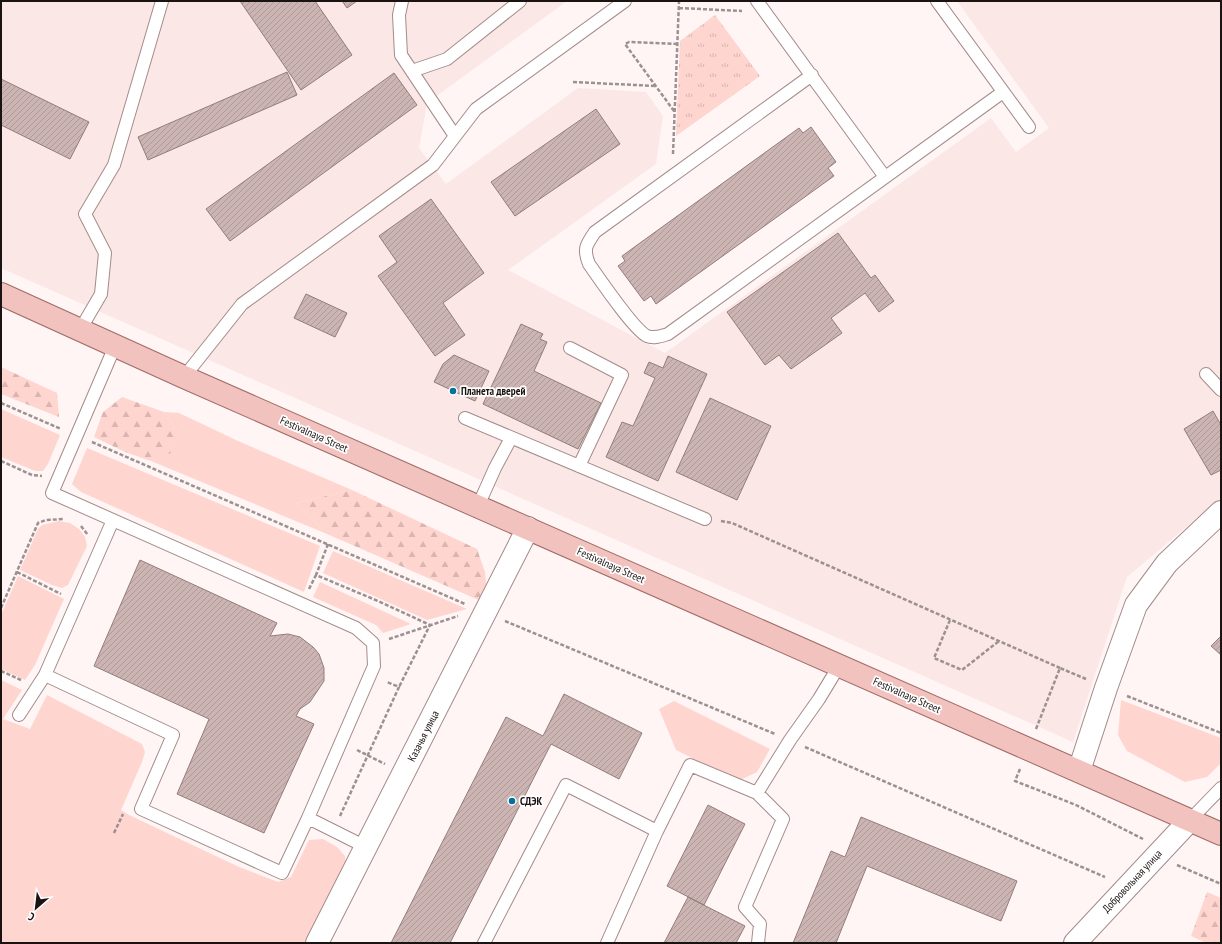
<svg xmlns="http://www.w3.org/2000/svg" width="1222" height="944" font-family="'PT Sans Narrow',sans-serif">
	<defs>
		<pattern id="forest-firs" width="22" height="20" patternUnits="userSpaceOnUse"><rect width="22" height="20" fill="#ffd5d0"/><path d="M5 1l3.5 6h-7zM16 11l3.5 6h-7z" fill="#dab6b2"/></pattern>
		<pattern id="park-tufts" width="24" height="20" patternUnits="userSpaceOnUse"><rect width="24" height="20" fill="#ffd5d0"/><path d="M3 7l-1-3M5 7V3M7 7l1-3M15 17l-1-3M17 17v-4M19 17l1-3" fill="none" stroke="#dab6b2"/></pattern>
		<pattern id="building-hatch" width="6" height="6" patternUnits="userSpaceOnUse"><rect width="6" height="6" fill="#cbb4b2"/><path d="M-1 1l2-2M0 6l6-6M5 7l2-2" fill="none" stroke="#ae9a98"/></pattern>
	</defs>
	<rect width="100%" height="100%" fill="#fff5f4"/>
	<path fill="#fbe7e5" d="M 1,1 L 567,1 L 427,103 L 419,148 L 446,184 L 578,88 L 646,92 L 663,116 L 656,164 L 508,270 L 665,353 L 991,118 L 1016,152 L 1049,128 L 957,1 L 1221,1 L 1221,498 L 1127,577 L 1073,742 L 1,268 Z"/>
	<path fill="#ffd5d0" d="M 1,409 L 60,435 L 48,464 L 43,471 L 35,471 L 1,457 Z
		M 164,412 L 179,413 L 238,441 L 352,490 L 296,503 L 327,534 L 151,461 L 171,452 L 179,434 Z
		M 87,448 L 320,546 L 304,592 L 81,492 L 72,484 Z
		M 59,521 L 70,523 L 79,529 L 85,537 L 87,546 L 68,585 L 62,588 L 52,585 L 20,570 L 38,529 L 42,525 Z
		M 333,551 L 467,609 L 427,620 L 323,573 Z
		M 18,576 L 64,599 L 35,665 L 25,680 L 1,669 L 1,615 Z
		M 320,582 L 411,624 L 383,633 L 376,625 L 313,597 Z
		M 1,680 L 22,690 L 3,719 L 30,729 L 47,695 L 142,744 L 145,752 L 142,762 L 121,810 L 129,815 L 239,867 L 278,882 L 291,877 L 309,840 L 323,839 L 337,847 L 345,856 L 346,866 L 307,943 L 1,943 Z
		M 1121,700 L 1221,738 L 1221,763 L 1207,777 L 1185,782 L 1127,751 L 1118,735 Z
		M 674,701 L 770,749 L 757,772 L 738,781 L 676,750 L 659,709 Z"/>
	<path fill="url(#forest-firs)" d="M 1,367 L 57,393 L 59,417 L 1,394 Z
		M 122,397 L 164,412 L 179,434 L 171,453 L 151,461 L 125,452 L 94,437 L 103,412 Z
		M 352,490 L 477,549 L 485,572 L 487,590 L 481,601 L 327,534 L 296,503 Z
		M 1207,892 L 1221,898 L 1221,943 L 1206,943 L 1191,936 Z"/>
	<path fill="url(#park-tufts)" d="M 715,15 L 760,76 L 676,136 L 680,41 Z"/>
	<path fill="url(#building-hatch)" stroke="#937d7b" d="M 240,1 L 315,1 L 352,55 L 301,90 Z
		M 342,1 L 357,1 L 347,8 Z
		M 287,72 L 297,95 L 148,160 L 138,137 Z
		M 394,73 L 417,105 L 230,241 L 206,209 Z
		M 1,79 L 89,122 L 70,159 L 1,125 Z
		M 596,109 L 620,144 L 515,216 L 491,182 Z
		M 811,127 L 836,162 L 828,168 L 834,176 L 656,304 L 651,296 L 644,301 L 618,266 L 625,261 L 622,256 L 799,128 L 803,133 Z
		M 431,199 L 484,273 L 443,303 L 465,335 L 435,356 L 378,276 L 397,262 L 379,236 Z
		M 838,233 L 871,278 L 875,275 L 894,301 L 879,312 L 865,293 L 831,318 L 842,333 L 791,369 L 779,355 L 765,365 L 727,312 Z
		M 306,294 L 347,313 L 335,337 L 294,318 Z
		M 521,324 L 543,334 L 540,339 L 547,342 L 534,371 L 601,403 L 578,449 L 483,404 Z
		M 454,355 L 489,371 L 475,401 L 434,382 L 443,364 Z
		M 668,356 L 707,374 L 658,481 L 606,457 L 622,422 L 633,426 L 655,378 L 644,373 L 649,362 L 663,368 Z
		M 710,398 L 771,426 L 737,500 L 676,472 Z
		M 1213,411 L 1221,425 L 1221,470 L 1211,475 L 1184,429 Z
		M 140,560 L 277,623 L 270,636 L 288,634 L 300,637 L 313,647 L 319,654 L 324,668 L 324,681 L 310,702 L 300,709 L 296,716 L 314,724 L 264,833 L 177,794 L 209,719 L 94,666 Z
		M 1221,636 L 1221,655 L 1211,646 Z
		M 564,694 L 642,733 L 619,779 L 551,744 L 450,943 L 391,943 L 506,717 L 543,736 Z
		M 708,805 L 745,824 L 704,905 L 667,886 Z
		M 861,817 L 1017,881 L 1001,921 L 867,866 L 836,943 L 793,943 L 831,851 L 845,857 Z
		M 688,897 L 745,926 L 736,943 L 664,943 Z"/>
	<g fill="none" stroke-linecap="round" stroke-linejoin="round">
		<g stroke="#a38c8a" stroke-width="14">
			<path id="lane" d="M 402,1 L 399,15 L 401,55 L 455,136
				M 757,1 L 885,177
				M 937,1 L 1029,127
				M 412,71 L 447,59 L 520,1
				M 812,75 L 595,232 C 586,245 583,249 589,264 C 599,278 634,330 647,336 C 654,339 661,336 668,334 L 1003,92
				M 80,330 L 101,294 L 105,253 L 85,214 L 114,165 L 162,1
				M 115,346 L 52,493 L 356,628 L 373,643 L 374,666 L 308,818 L 366,847
				M 570,348 L 622,375 L 579,466
				M 1206,374 L 1221,390
				M 184,377 L 242,304 L 433,165 L 476,109 L 625,1
				M 465,418 L 705,519
				M 478,506 L 495,468 L 511,438
				M 113,520 L 45,675 L 173,735 L 141,809 L 282,873 L 308,818
				M 19,715 L 45,675
				M 1190,820 L 1221,788
				M 484,943 L 566,785 L 657,831
				M 607,943 L 657,831 L 690,765 L 757,793
				M 758,943 L 760,924 L 745,907 L 783,819 L 757,793 L 790,740 L 819,699 L 839,666"/>
		</g>
		<g stroke="#a38c8a" stroke-width="24">
			<path id="street" d="M 1079,771 L 1106,688 L 1136,605 L 1167,563 L 1221,512
				M 317,943 L 528,528
				M 1075,943 L 1190,820"/>
		</g>
		<g stroke="#a06b66" stroke-width="24">
			<path id="primary" d="M 1,294 L 184,377 L 1221,834"/>
		</g>
		<path stroke="#9a9190" stroke-width="2.5" stroke-dasharray="4 2" stroke-linecap="butt" d="M 679,8 L 742,11
			M 573,82 L 656,86
			M 674,111 L 625,44 L 629,42 L 678,44
			M 673,154 L 679,1
			M 1,403 L 61,429
			M 92,442 L 465,604
			M 1,461 L 32,475 L 42,476
			M 721,521 L 732,523 L 1060,668
			M 81,526 L 88,535
			M 328,544 L 316,575 L 378,601 L 430,625 L 399,687
			M 17,572 L 61,594
			M 309,589 L 316,575
			M 1,608 L 38,523 L 46,520 L 64,519
			M 950,620 L 934,658 L 962,670 L 999,641
			M 505,621 L 775,734
			M 389,639 L 458,616
			M 1,671 L 21,680
			M 1127,696 L 1221,733
			M 1036,729 L 1060,668 L 1086,679
			M 805,747 L 1105,877
			M 357,750 L 385,764
			M 1020,769 L 1015,781 L 1076,805 L 1143,839
			M 340,816 L 399,687 L 387,682
			M 114,833 L 123,814
			M 1177,865 L 1221,884"/>
		<use href="#lane" stroke="#fff" stroke-width="12"/>
		<use href="#street" stroke="#fff" stroke-width="22"/>
		<use href="#primary" stroke="#f1c2be" stroke-width="22"/>
	</g>
	<g fill="#03719c" stroke="#fff" stroke-width="1.5">
		<circle cx="453" cy="391" r="4"/>
		<circle cx="512" cy="801" r="4"/>
	</g>
	<g text-anchor="middle" stroke-width="3.5" stroke-linejoin="round" paint-order="stroke">
		<g font-size="11" font-weight="bold" fill="#1b1312" stroke="#fff" text-anchor="start">
			<text x="461" y="395">Планета дверей</text>
			<text x="520" y="805">СДЭК</text>
		</g>
		<g font-size="11" fill="#1b1312" stroke="#fff">
			<text transform="translate(314 434) rotate(24)" y="4">Festivalnaya Street</text>
			<text transform="translate(611 565) rotate(24)" y="4">Festivalnaya Street</text>
			<text transform="translate(907 695) rotate(24)" y="4">Festivalnaya Street</text>
			<text transform="translate(423 736) rotate(-63)" y="4">Казачья улица</text>
			<text transform="translate(1132 881) rotate(-47)" y="4">Добровольная улица</text>
		</g>
	</g>
	<rect width="1222" height="944" fill="none" stroke="#1b1312" stroke-width="4"/>
	<g transform="translate(36 908) rotate(208)" stroke="#ffffff" stroke-width="3" paint-order="stroke">
	<path d="M0-3L7 15L0 10L-7 15Z" fill="#1b1312"/>
	<text y="-6" font-size="11" font-weight="bold" text-anchor="middle" fill="#1b1312">С</text>
	</g>
</svg>
